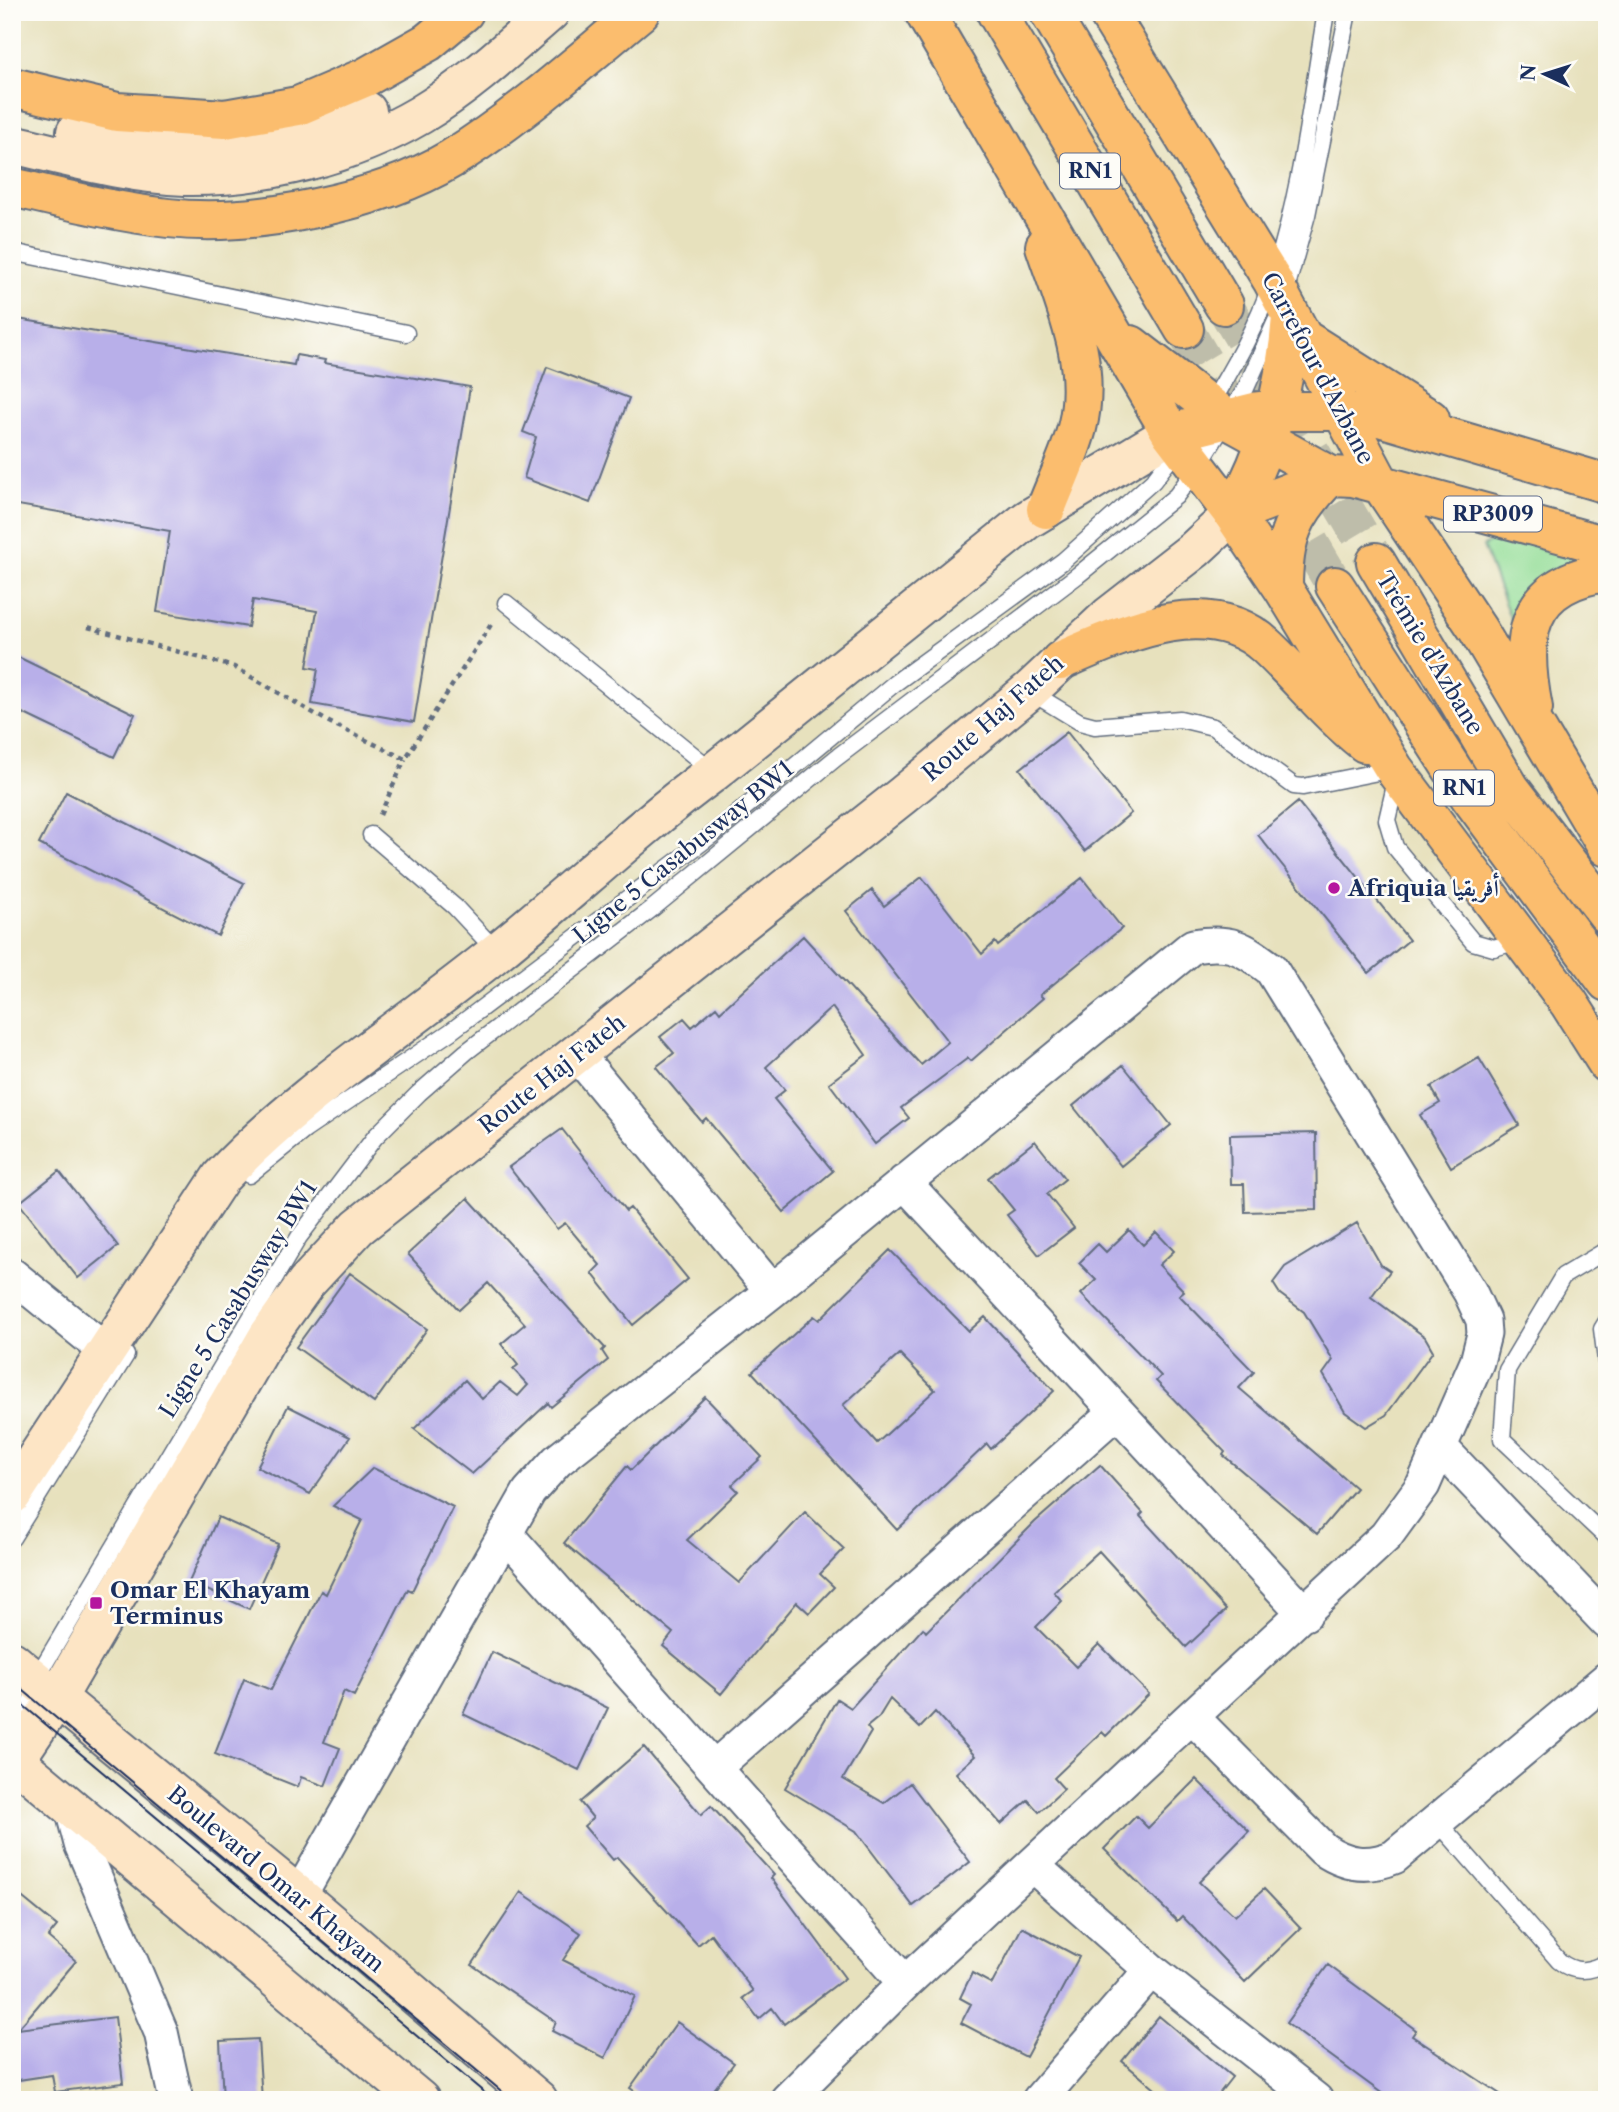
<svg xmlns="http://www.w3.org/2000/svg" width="1619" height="2112" font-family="'Libre Caslon Text',Amiri,serif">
	<rect width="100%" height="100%" fill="#fdfcf7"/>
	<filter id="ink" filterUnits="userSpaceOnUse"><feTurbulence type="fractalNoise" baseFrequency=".0143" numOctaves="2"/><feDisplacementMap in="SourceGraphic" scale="14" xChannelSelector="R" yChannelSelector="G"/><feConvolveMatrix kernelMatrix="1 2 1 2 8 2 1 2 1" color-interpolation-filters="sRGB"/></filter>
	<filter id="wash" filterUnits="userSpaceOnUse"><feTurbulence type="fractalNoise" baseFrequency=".00686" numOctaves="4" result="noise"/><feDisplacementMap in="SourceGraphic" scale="28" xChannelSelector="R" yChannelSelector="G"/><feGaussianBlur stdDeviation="1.57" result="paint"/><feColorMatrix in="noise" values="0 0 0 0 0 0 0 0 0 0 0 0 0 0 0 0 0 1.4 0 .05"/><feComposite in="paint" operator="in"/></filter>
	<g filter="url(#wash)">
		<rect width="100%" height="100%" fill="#e7e1bd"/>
		<path fill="#95de99" stroke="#58867c" stroke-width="2" d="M 1506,534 L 1591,555 L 1517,636 L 1483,546 Z"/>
		<g id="blocks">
			<path fill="#b8afe9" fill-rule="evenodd" d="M 12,318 L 294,365 L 296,355 L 325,360 L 324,363 L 470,387 L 414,722 L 312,704 L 318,669 L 307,667 L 317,611 L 253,600 L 248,627 L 157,612 L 170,531 L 12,504 Z
				M 547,367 L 629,398 L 590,503 L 524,478 L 536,437 L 523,432 Z
				M 12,654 L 135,714 L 114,757 L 12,708 Z
				M 1067,732 L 1131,813 L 1085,851 L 1020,769 Z
				M 66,792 L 244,883 L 218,936 L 39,844 Z
				M 1298,802 L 1409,940 L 1369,973 L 1258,835 Z
				M 922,877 L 982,954 L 995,942 L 998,946 L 1082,878 L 1122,928 L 1040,995 L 1043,998 L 971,1061 L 968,1058 L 901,1108 L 909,1118 L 875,1144 L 829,1083 L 866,1055 L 832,1007 L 766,1067 L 785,1090 L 774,1099 L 833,1171 L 784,1212 L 706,1118 L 702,1122 L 656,1067 L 674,1053 L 660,1037 L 684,1018 L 692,1027 L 716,1007 L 720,1012 L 803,936 L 921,1065 L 948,1042 L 846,911 L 872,890 L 884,906 Z
				M 1479,1058 L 1519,1125 L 1451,1167 L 1420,1115 L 1440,1103 L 1431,1087 Z
				M 1123,1065 L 1171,1125 L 1121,1166 L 1073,1106 Z
				M 562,1129 L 626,1211 L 630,1208 L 688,1279 L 633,1325 L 592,1273 L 600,1265 L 565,1223 L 557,1229 L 509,1167 Z
				M 1316,1133 L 1317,1210 L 1245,1212 L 1244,1184 L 1231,1184 L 1230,1135 Z
				M 1035,1141 L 1065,1179 L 1047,1194 L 1074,1228 L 1039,1255 L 1007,1215 L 1014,1210 L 988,1178 Z
				M 59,1171 L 118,1246 L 78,1278 L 19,1203 Z
				M 468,1198 L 605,1348 L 602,1351 L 608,1360 L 551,1407 L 548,1403 L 472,1474 L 414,1429 L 465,1380 L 482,1399 L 500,1382 L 518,1396 L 528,1385 L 513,1369 L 518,1365 L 501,1344 L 525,1324 L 488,1283 L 459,1310 L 408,1254 Z
				M 1357,1223 L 1381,1265 L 1390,1271 L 1371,1297 L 1425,1337 L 1433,1351 L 1386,1415 L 1366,1427 L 1345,1412 L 1323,1374 L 1333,1360 L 1304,1312 L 1280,1294 L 1273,1283 L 1285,1267 Z
				M 1129,1230 L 1143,1245 L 1156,1232 L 1174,1251 L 1159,1265 L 1184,1291 L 1179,1295 L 1254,1372 L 1239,1388 L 1356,1488 L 1317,1534 L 1223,1455 L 1225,1452 L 1156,1381 L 1161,1376 L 1081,1294 L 1096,1280 L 1079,1263 L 1098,1244 L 1106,1252 Z
				M 890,1250 L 969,1331 L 985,1317 L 1054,1391 L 991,1449 L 987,1444 L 897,1530 L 752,1372 L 814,1316 L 819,1320 ZM 900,1354 L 935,1390 L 877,1443 L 843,1405 Z
				M 350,1273 L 427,1329 L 374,1403 L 296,1347 Z
				M 705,1397 L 762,1457 L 732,1485 L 738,1491 L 687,1540 L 739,1583 L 805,1512 L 844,1549 L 820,1574 L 834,1587 L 809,1613 L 797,1602 L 721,1694 L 663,1646 L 673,1633 L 564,1543 L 627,1466 L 631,1470 Z
				M 288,1406 L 350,1437 L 310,1494 L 257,1467 Z
				M 1100,1465 L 1143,1513 L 1140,1516 L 1226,1610 L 1186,1647 L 1099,1551 L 1054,1592 L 1062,1601 L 1036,1627 L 1076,1667 L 1099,1644 L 1149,1694 L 1106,1736 L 1102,1732 L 1054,1778 L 1064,1789 L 1039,1812 L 1028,1800 L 1001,1824 L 956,1773 L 975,1756 L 935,1712 L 920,1728 L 890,1699 L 879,1717 L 867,1727 L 871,1732 L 843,1779 L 884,1803 L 910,1783 L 970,1862 L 913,1906 L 856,1831 L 785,1788 L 837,1699 L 851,1708 L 923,1628 L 926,1632 L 1035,1522 Z
				M 373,1468 L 453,1507 L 412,1591 L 408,1589 L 354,1696 L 344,1691 L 324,1742 L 340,1748 L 325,1786 L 301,1777 L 298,1787 L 215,1754 L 244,1679 L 271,1690 L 321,1591 L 326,1594 L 362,1520 L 333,1506 Z
				M 218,1517 L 278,1544 L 249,1609 L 189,1582 Z
				M 492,1652 L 608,1708 L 579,1770 L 463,1714 Z
				M 644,1747 L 701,1815 L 711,1806 L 774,1875 L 771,1878 L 845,1978 L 784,2024 L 772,2008 L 759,2019 L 743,1998 L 753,1991 L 711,1934 L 698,1945 L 617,1857 L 613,1860 L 584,1826 L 593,1818 L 580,1802 Z
				M 1196,1779 L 1249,1831 L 1199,1882 L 1235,1916 L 1264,1889 L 1301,1928 L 1245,1982 L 1182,1916 L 1177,1921 L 1104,1849 L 1136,1816 L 1148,1828 Z
				M 12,1889 L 57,1926 L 48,1937 L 76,1961 L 18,2029 L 115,2017 L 123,2083 L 55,2092 L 52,2075 L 12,2081 Z
				M 521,1892 L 581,1933 L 563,1960 L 635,1996 L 605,2058 L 552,2031 L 556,2022 L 472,1965 Z
				M 1022,1927 L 1079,1957 L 1026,2057 L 961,2023 L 971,2004 L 960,1998 L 972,1973 L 992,1984 Z
				M 1328,1965 L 1416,2030 L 1412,2036 L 1509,2100 L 1391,2100 L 1286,2023 Z
				M 1159,2016 L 1232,2077 L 1214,2100 L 1168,2100 L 1122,2061 Z
				M 677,2022 L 734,2063 L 706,2100 L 647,2100 L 630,2088 Z
				M 258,2039 L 262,2100 L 223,2100 L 220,2041 Z"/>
		</g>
	</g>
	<g filter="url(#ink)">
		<use href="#blocks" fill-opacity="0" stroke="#626d7f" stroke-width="2"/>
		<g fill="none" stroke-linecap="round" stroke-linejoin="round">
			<path stroke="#bebdaa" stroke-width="38" stroke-dasharray="38 19" stroke-linecap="butt" d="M 1224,305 L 1376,562
				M 1184,329 L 1242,427
				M 1281,494 L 1335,586"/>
			<g stroke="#626d7f" stroke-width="19">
				<path id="lane" d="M 12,252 L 406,333
					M 1285,293 L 1307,215 L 1348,12
					M 1210,406 C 1234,365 1257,326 1272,281 C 1301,195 1311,101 1326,12
					M 506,603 L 714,772
					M 1029,691 L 1080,722 L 1095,726 L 1180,719 L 1213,727 L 1294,786 L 1303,787 L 1393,769
					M 1397,777 L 1387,820 L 1395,847 L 1473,942 L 1494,948 L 1521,940
					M 371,835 L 455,907 L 497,952
					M 249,1175 L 305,1130 L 450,1032 L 713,834 L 895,683 L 1063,561 L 1153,481 L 1180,446
					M 1607,1250 L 1563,1276 L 1507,1370 L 1502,1439 L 1607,1538
					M 1607,1321 L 1602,1329 L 1607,1368
					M 12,1538 L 126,1355
					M 21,1724 L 32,1698 L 35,1680 L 299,1237 L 375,1137 L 419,1093 L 466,1052 L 653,908 L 836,758 L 1078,575 L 1176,496 L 1197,468 L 1246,388 L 1276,321
					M 1437,1821 L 1559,1961 C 1575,1974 1590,1972 1607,1962"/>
			</g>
			<g stroke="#626d7f" stroke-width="37">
				<path id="street" d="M 577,1054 L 772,1291
					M 904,1182 L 1305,1614
					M 12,1275 L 107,1352
					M 1440,1447 L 1607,1622
					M 505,1533 L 905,1983
					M 1192,1717 L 1323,1849 C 1346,1865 1368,1868 1394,1857 L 1607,1679
					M 714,1768 L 1116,1412
					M 72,1809 L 81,1844 L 161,2032 L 176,2100
					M 1032,1865 L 1151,1970 L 1316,2100
					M 299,1896 L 529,1492 L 557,1461 L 772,1291 L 1193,946 C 1231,940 1242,947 1271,969 L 1470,1292 L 1483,1320 L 1484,1334 L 1477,1362 L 1423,1485 L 1386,1536 L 905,1983 L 787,2100
					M 1039,2100 L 1151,1970"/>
			</g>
			<g stroke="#626d7f" stroke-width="42">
				<path id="secondary" d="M 76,132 C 172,150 276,155 367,111
					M 12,144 C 69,157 127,174 185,176 C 264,177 352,155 420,115 C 467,87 509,48 550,12
					M 12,1495 L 221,1177 C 302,1091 405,1027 497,952 C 570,893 638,828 714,772 L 1027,520 L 1171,433
					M 12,1661 L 299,1896 L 538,2100
					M 12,1758 L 420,2100
					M 12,1765 L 57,1698 L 268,1336 L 306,1283 L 358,1227 L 903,795 L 1029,691 L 1109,616 L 1194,550 L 1233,514"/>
			</g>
			<g stroke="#626d7f" stroke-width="42">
				<path id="primary" d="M 924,12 L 1171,433 L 1233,514 L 1283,588 L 1394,769 L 1569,1003 L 1607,1063
					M 1107,12 L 1272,280 L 1380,483 L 1478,630 L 1607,847
					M 12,87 L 117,112 L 225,119 L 298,106 L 366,77 L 428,42 L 464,12
					M 12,187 C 64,199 115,212 168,218 C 252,228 379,202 451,159 C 519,117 578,63 640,12
					M 1045,246 C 1065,306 1093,364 1077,428 C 1070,455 1056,482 1046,509
					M 1304,339 L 1430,419
					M 1131,345 L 1227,419 L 1331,476
					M 1171,433 L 1259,411 L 1341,411 L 1373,415 L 1607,484
					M 1233,514 L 1331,476 L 1353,477 L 1607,546
					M 1233,514 C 1268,450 1286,389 1291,317
					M 1283,588 C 1283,537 1293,514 1328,478
					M 1060,661 C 1120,635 1208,592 1266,646 C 1300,678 1328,714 1365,743
					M 1533,708 C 1519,638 1524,583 1607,572"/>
			</g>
			<g stroke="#626d7f" stroke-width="42">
				<path id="highway" d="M 996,12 L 1184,329
					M 1049,12 L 1224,305
					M 1376,562 L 1510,788 L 1607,914
					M 1335,586 L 1470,797 L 1607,982"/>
			</g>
			<path stroke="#626d7f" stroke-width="4.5" stroke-dasharray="5 5" stroke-linecap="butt" d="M 88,627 L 234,667 L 329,722 L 405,759 L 492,623
				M 380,815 L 405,759"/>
			<use href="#lane" stroke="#fff" stroke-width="16"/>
			<use href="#street" stroke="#fff" stroke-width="33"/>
			<use href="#secondary" stroke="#fde5c5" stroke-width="38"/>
			<use href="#primary" stroke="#fbbd6e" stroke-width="38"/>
			<use href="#highway" stroke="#fbbd6e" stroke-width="38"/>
			<path stroke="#1b2f5e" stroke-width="2" d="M 12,1681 L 512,2100
				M 12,1696 L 493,2100"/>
		</g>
	</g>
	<g fill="#b5179e" stroke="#fdfcf7" stroke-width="2.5">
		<circle cx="1334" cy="888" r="7"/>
		<rect x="89" y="1596" width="14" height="14" rx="3.5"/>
	</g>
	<g text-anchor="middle" stroke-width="5" stroke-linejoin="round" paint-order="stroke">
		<g fill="#fdfcf7" stroke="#5f6c8c" stroke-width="2">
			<rect x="1060" y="153.5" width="60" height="35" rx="5"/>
			<rect x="1444" y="496.5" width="98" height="35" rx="5"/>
			<rect x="1434" y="770.5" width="60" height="35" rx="5"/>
		</g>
		<g font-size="21" font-weight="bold" fill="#1b2f5e">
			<text x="1090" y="178">RN1</text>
			<text x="1493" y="521">RP3009</text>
			<text x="1464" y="795">RN1</text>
		</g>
		<g font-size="23" fill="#1b2f5e" stroke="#fdfcf7">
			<text transform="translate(1318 368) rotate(62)" y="8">Carrefour d'Azbane</text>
			<text transform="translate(1430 653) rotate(59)" y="8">Trémie d'Azbane</text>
			<text transform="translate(993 718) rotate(-41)" y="8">Route Haj Fateh</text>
			<text transform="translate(683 852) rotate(-39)" y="8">Ligne 5 Casabusway BW1</text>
			<text transform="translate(552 1074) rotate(-38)" y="8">Route Haj Fateh</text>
			<text transform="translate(238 1299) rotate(-58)" y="8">Ligne 5 Casabusway BW1</text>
			<text transform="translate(276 1879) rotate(40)" y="8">Boulevard Omar Khayam</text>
		</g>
		<g font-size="23" font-weight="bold" fill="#1b2f5e" stroke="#fdfcf7" text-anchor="start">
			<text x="1348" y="896">Afriquia أفريقيا</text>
			<text x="110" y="1598">Omar El Khayam<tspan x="110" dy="26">Terminus</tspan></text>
		</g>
	</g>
	<rect width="1619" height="2112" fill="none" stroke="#fdfcf7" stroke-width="42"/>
	<g transform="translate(1545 74) rotate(274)" stroke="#fdfcf7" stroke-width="5" paint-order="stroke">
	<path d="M0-5L12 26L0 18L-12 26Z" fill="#1b2f5e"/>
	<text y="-10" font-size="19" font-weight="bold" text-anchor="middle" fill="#1b2f5e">N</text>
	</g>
</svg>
